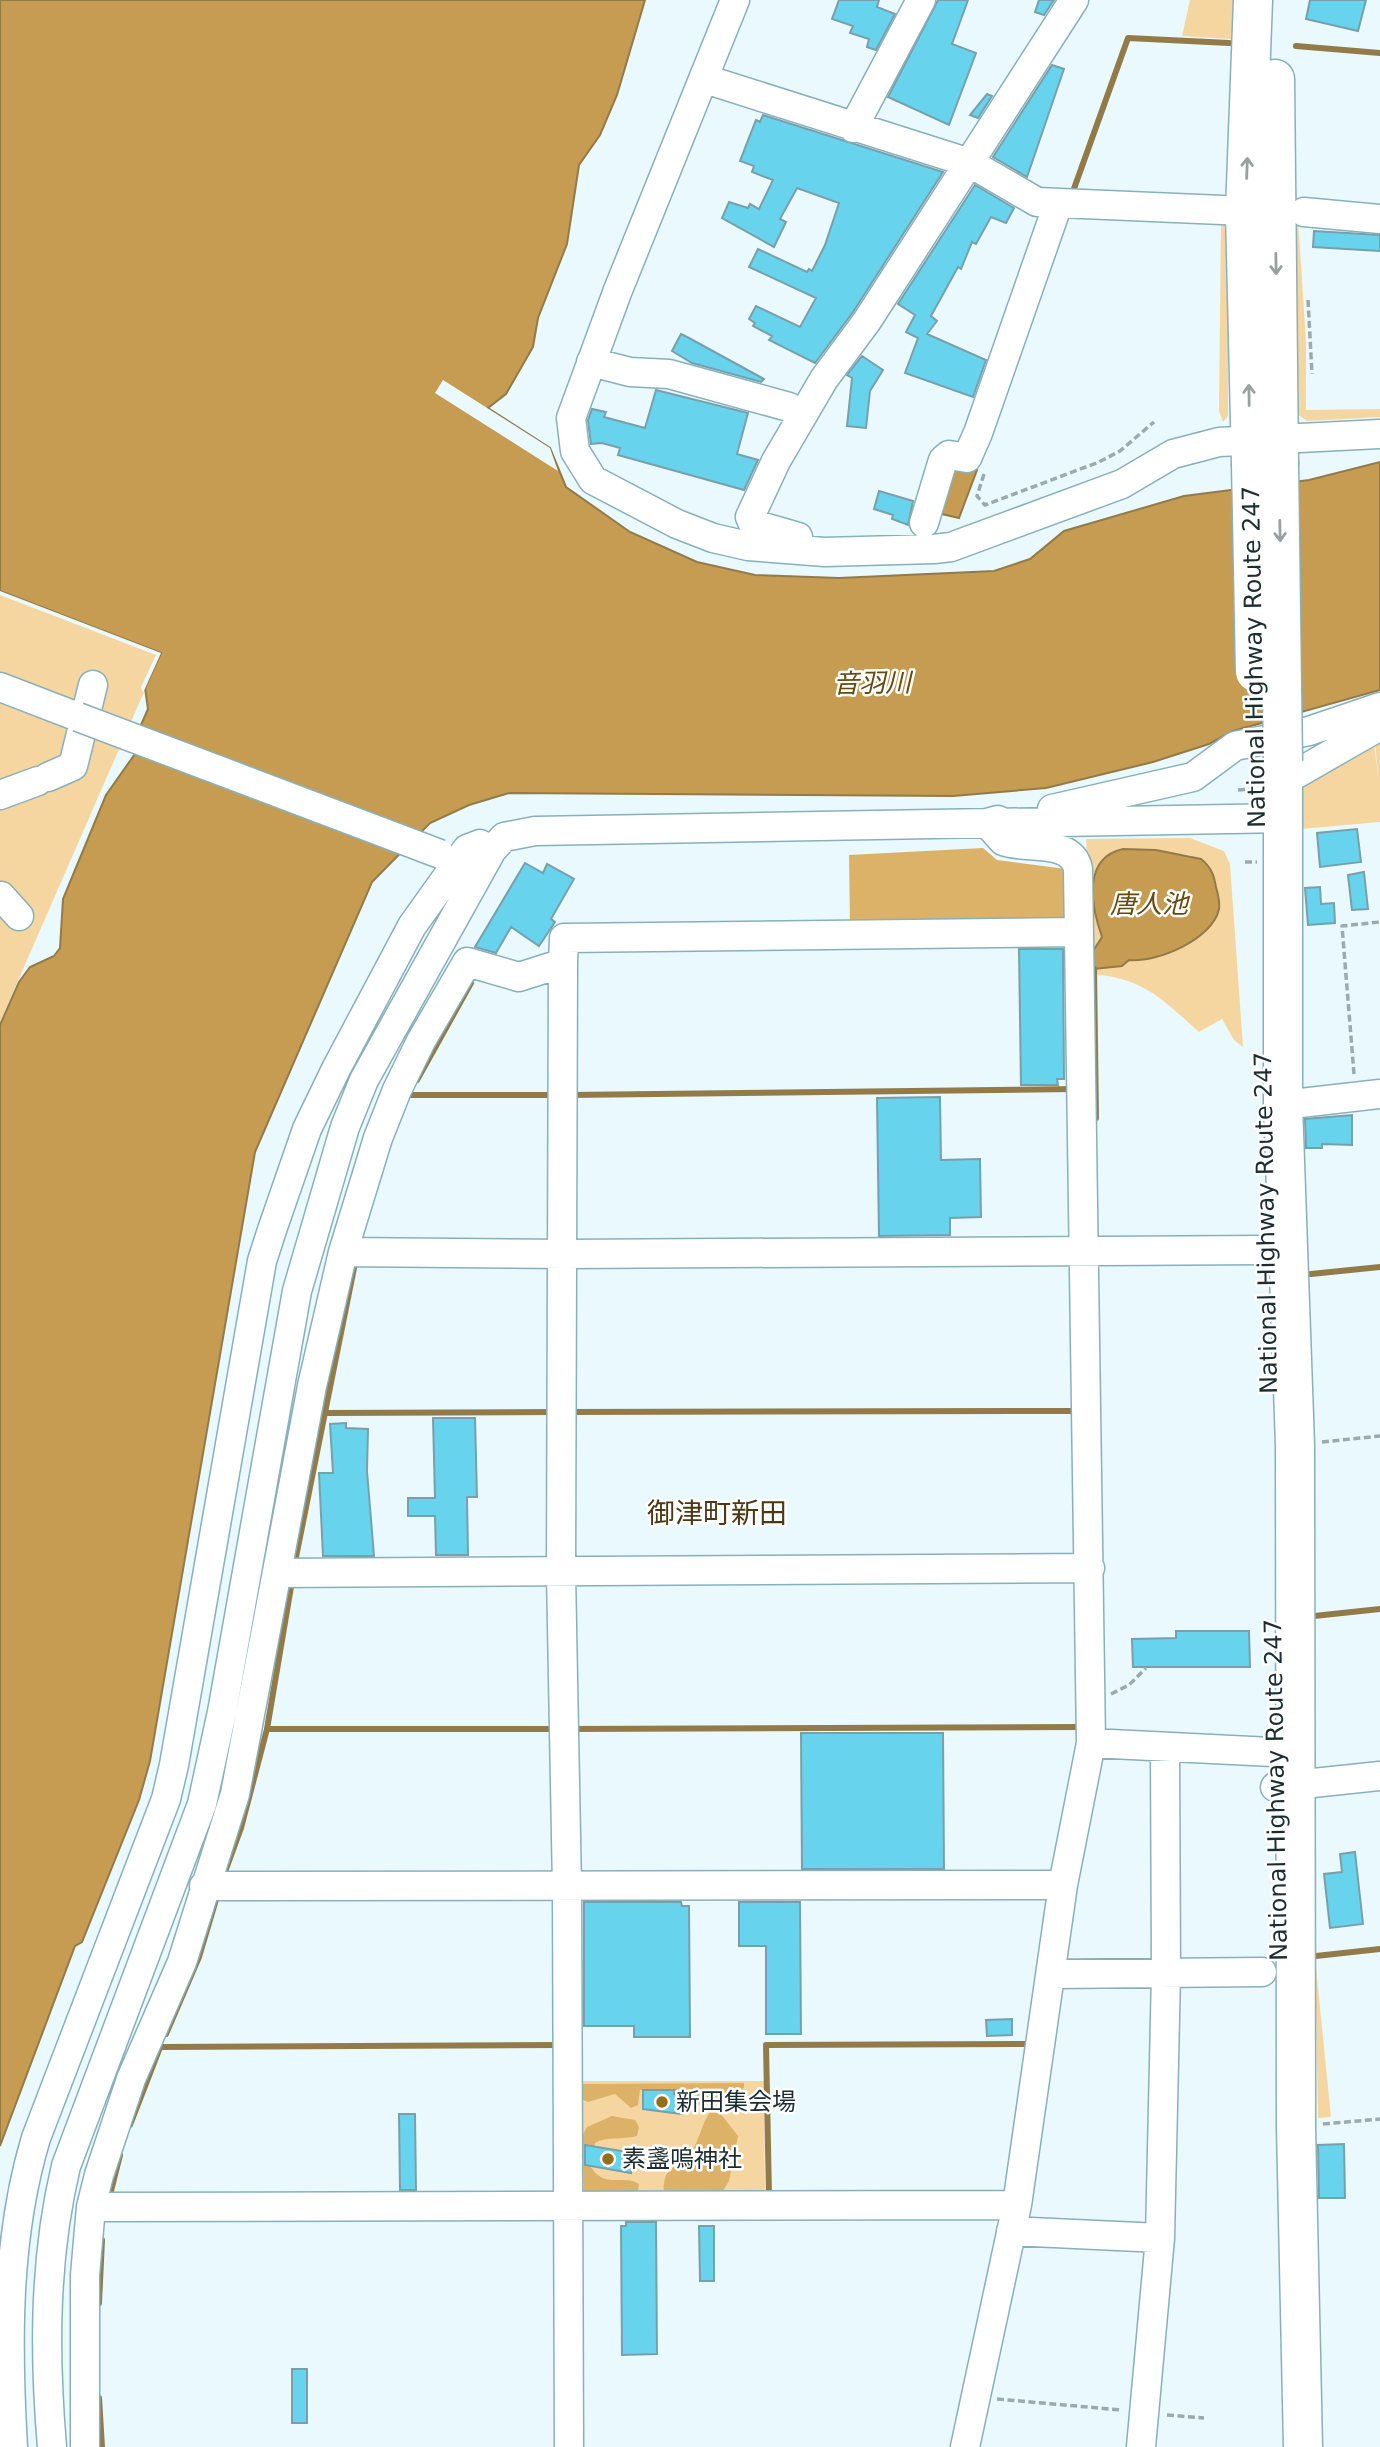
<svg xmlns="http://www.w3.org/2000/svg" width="1380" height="2447" font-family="'DejaVu Sans','Noto Sans JP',sans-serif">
	<rect width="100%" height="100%" fill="#e9f9fe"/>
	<path fill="#f6d6a0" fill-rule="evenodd" d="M 1190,0 L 1235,0 L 1231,39 L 1182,36 Z
		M 1288,62 L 1306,343 L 1306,410 L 1380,409 L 1380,417 L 1307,421 L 1297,414 L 1293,397 Z
		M 1221,221 L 1228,221 L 1228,416 L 1223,422 L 1219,411 Z
		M 0,591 L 161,653 L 0,1022 Z
		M 1380,732 L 1380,822 L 1301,829 L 1300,777 L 1373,736 L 1379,782 L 1374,735 Z
		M 1190,838 L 1224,851 L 1230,864 L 1243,1047 L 1234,1040 L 1222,1019 L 1199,1032 C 1162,999 1145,979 1093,974 L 1086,839 ZM 1123,849 L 1191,855 L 1142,961 L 1093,951 L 1102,937 L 1096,921 L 1093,873 Z
		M 1315,1958 L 1331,2117 L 1318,2118 Z
		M 578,2081 L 764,2081 L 765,2200 L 579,2201 Z"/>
	<path fill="#dcb268" d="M 983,848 L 997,860 L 1066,869 L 1071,920 L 850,928 L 849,855 Z
		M 744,2083 L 744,2088 C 724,2094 719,2102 698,2105 L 684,2090 L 640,2090 L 638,2105 L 631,2108 L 615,2094 L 588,2102 L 581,2099 L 580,2084 Z
		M 710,2112 L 720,2113 L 738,2136 L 729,2181 L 719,2197 L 664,2197 C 661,2166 675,2171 691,2152 C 697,2146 702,2123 710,2112 Z
		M 612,2116 L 635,2120 L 639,2127 L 637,2136 C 622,2140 607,2136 595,2143 L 589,2164 C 604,2191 623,2173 639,2184 L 637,2196 L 584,2195 L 583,2134 L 587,2127 Z"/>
	<path fill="#c59c52" stroke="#927b48" stroke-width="2" d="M 0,0 L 645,0 L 617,95 L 600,135 L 579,165 L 567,244 L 538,318 L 533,347 L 506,394 L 488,408 L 550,448 L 566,487 L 630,532 L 697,562 L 755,575 L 839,578 L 994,571 L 1030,559 L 1064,531 L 1184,496 L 1309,480 L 1380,462 L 1380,690 L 1233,731 L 1209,744 L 1153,762 L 1046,788 L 953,796 L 509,793 L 469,805 L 430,823 L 372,882 L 255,1152 L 150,1761 L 139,1800 L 82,1942 L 75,1946 L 0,2146 L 0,1025 L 19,982 L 30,967 L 54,956 L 60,948 L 63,899 L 106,795 L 137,751 L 137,734 L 148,709 L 145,688 L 161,653 L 0,591 Z
		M 948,465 L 977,470 L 959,518 L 933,512 Z
		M 1123,849 L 1156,850 L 1201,859 C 1211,867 1214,875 1216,887 C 1218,894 1220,902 1219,909 C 1213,939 1157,963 1129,960 L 1122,966 L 1094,969 L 1093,951 L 1102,937 C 1091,906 1082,858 1123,849 Z"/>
	<path fill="#e9f9fe" d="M 443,380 L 550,448 L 558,471 L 435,393 Z
		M 0,591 L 161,653 L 143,693 L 141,687 L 156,655 L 0,595 Z"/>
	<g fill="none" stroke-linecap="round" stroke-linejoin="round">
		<path stroke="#927b48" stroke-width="6" d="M 1296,46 L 1380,53
			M 1071,197 L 1128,38 L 1229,43
			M 1094,969 L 1096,1118
			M 417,1080 L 471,983
			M 409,1095 L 554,1095
			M 568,1095 L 1074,1089
			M 1311,1274 L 1380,1267
			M 568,1412 L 1077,1411
			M 325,1413 L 554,1412
			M 294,1567 L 356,1258
			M 1314,1616 L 1380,1609
			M 267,1729 L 555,1729
			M 569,1729 L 1082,1727
			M 222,1880 L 241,1828 L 267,1729 L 292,1581
			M 1316,1956 L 1380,1949
			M 166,2034 L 199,1957 L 218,1893
			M 160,2047 L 559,2045
			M 130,2125 L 159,2050
			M 769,2196 L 766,2045 L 1032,2044
			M 109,2199 L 120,2155
			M 99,2303 L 102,2240
			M 99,2398 L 102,2447"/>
	</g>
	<path fill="#68d3ed" stroke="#78a0aa" stroke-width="2" d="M 839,0 L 879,0 L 877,7 L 895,14 L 876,50 L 867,47 L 869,39 L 850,33 L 853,26 L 832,19 Z
		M 938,0 L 968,0 L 952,44 L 976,53 L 949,125 L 888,97 Z
		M 1039,0 L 1054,0 L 1044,15 L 1035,12 Z
		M 1310,0 L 1366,0 L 1358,31 L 1306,19 Z
		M 1052,65 L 1064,69 L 1027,177 L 993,157 Z
		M 987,94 L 992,96 L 978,118 L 970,115 Z
		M 763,115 L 943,172 L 853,312 L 815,363 L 769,340 L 772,336 L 753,326 L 755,323 L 749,319 L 756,306 L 800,327 L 816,298 L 749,267 L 758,249 L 807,272 L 809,269 L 812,271 L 825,245 L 839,203 L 797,188 L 780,219 L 786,222 L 774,247 L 722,218 L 729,202 L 748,208 L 750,204 L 759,209 L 773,180 L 752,172 L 754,166 L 740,161 L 756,120 L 760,122 Z
		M 975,185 L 1014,208 L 1006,223 L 991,217 L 976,244 L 972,242 L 961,269 L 958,267 L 931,316 L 937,321 L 927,334 L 986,360 L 973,397 L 905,373 L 918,338 L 906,332 L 915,315 L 898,304 Z
		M 1314,231 L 1380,235 L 1380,251 L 1313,247 Z
		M 681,334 L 689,338 L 764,379 L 761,382 L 692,363 L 672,351 Z
		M 862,356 L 883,370 L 870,391 L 866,428 L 847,426 L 852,378 L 847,375 Z
		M 656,390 L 748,413 L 737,454 L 758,460 L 744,490 L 618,455 L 620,448 L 602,443 L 591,444 L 588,420 L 592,409 L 606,412 L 604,417 L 645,428 Z
		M 879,491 L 913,501 L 908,525 L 892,519 L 893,515 L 874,509 Z
		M 1357,829 L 1361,862 L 1320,867 L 1317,833 Z
		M 525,863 L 543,873 L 547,864 L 574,879 L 551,919 L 555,922 L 539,946 L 511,927 L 496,953 L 475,947 Z
		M 1364,872 L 1368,909 L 1352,910 L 1348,875 Z
		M 1320,887 L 1321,904 L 1334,903 L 1335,923 L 1308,925 L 1305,888 Z
		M 1019,949 L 1063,949 L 1064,1079 L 1057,1079 L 1058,1085 L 1021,1085 Z
		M 940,1097 L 941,1160 L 980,1159 L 981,1217 L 950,1218 L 950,1235 L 879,1236 L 877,1098 Z
		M 1352,1115 L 1352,1145 L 1322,1144 L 1322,1148 L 1306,1148 L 1305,1119 Z
		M 433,1418 L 475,1418 L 477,1497 L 467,1497 L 468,1555 L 436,1555 L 435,1516 L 408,1516 L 408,1498 L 435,1498 Z
		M 346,1423 L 346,1428 L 368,1429 L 367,1471 L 374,1556 L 323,1556 L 319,1473 L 333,1473 L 330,1424 Z
		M 1176,1631 L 1249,1631 L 1250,1667 L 1133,1667 L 1132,1639 L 1176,1638 Z
		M 801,1733 L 943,1733 L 944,1869 L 802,1869 Z
		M 1355,1852 L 1363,1924 L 1330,1928 L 1324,1874 L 1342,1872 L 1340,1854 Z
		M 584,1902 L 681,1902 L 682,1906 L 689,1906 L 690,2037 L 634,2037 L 634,2026 L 584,2026 Z
		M 739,1902 L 800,1902 L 801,2034 L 766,2034 L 766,1946 L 739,1946 Z
		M 1012,2019 L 1012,2035 L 987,2036 L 986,2020 Z
		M 643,2090 L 675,2090 L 674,2094 L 682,2094 L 682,2114 L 643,2109 Z
		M 399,2114 L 415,2114 L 416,2190 L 400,2190 Z
		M 1344,2144 L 1345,2198 L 1319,2198 L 1318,2145 Z
		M 585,2145 L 634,2153 L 631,2173 L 585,2165 Z
		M 626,2222 L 656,2222 L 657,2354 L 622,2355 L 621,2226 L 626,2226 Z
		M 699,2226 L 714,2226 L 714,2281 L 700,2281 Z
		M 292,2369 L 307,2369 L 307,2423 L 292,2423 Z"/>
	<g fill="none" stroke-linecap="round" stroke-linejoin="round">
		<g stroke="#88b0bb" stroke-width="31">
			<path id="minor" d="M 735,0 L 618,290 L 571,418 L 575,451 L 593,480 L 677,524 L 713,538 L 748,546 L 825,552 L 934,549 L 951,547 L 1122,484 L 1173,454 L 1219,442 L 1380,434
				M 705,79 L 970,163 L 1037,202 L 1245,211
				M 853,128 L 921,0
				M 1304,212 L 1380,219
				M 591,362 L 630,372 L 669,374 L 789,407 L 803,415
				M 924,523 L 943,460 L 949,455 L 967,458 L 978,433 L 1058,204
				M 798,537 L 753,524 L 750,517 L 776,461 L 824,379 L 867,321 L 1074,0
				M 0,687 L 78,717
				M 1283,773 L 1298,773 L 1380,726
				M 48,777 L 73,766 L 93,685
				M 0,795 L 38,781
				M 1052,809 L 1193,777 L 1235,746 L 1309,731 L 1380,707
				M 1,896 L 19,916
				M 563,963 L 561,1573 L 567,1888 L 569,2447
				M 1283,1105 L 1380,1094
				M 343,1252 L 565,1254 L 1267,1250
				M 277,1573 L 1090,1568
				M 1091,1743 L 1273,1752
				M 1275,1787 L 1380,1776
				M 204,1886 L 1063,1885
				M 1051,1974 L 1262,1972
				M 91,2207 L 1017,2205
				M 1011,2231 L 1160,2238
				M 13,2447 C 7,2344 6,2237 36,2138 L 166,1799 L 174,1765 L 262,1261 L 272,1230 L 307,1129 L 336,1069 L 412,926 L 467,849 L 480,844 L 492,850
				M 52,2447 C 44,2353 44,2258 66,2166 L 202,1804 L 222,1712 L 297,1291 L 345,1127 L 364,1080 L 492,850 L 504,837 L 535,831 L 1282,818
				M 85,2447 L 85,2275 L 91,2207 L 99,2175 L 131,2079 L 182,1962 L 235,1794 L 312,1386 L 343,1252 L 378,1138 L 397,1090 L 421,1041 L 467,962 L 519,977 L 563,963 L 564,938 L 1079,932
				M 965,2447 L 1017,2205 L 1063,1885 L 1091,1743 L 1078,869 C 1072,838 1026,850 1003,841 L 987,823 L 998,820
				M 1141,2447 L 1160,2238 L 1166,1974 L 1165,1747"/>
		</g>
		<g stroke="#88b0bb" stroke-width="41">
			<path id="highway" d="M 1275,79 L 1279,462
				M 1251,463 L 1245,211 L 1253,0
				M 1283,761 L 1283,1105 L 1295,1445 L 1296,2127 L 1303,2447"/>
		</g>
		<path stroke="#9aabaf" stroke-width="3.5" stroke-dasharray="7 3.5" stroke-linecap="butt" d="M 1308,300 L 1312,374
			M 984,474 L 977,496 L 985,505 L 1099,462 L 1120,451 L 1154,422
			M 1238,790 L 1254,789
			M 1245,862 L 1257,862
			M 1354,1074 L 1342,926 L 1380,922
			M 1322,1442 L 1380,1436
			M 1111,1694 L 1129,1685 L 1146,1668
			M 1323,2124 L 1380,2119
			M 997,2399 L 1121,2410
			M 1167,2415 L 1204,2418"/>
		<use href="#minor" stroke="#fff" stroke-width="28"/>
		<use href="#highway" stroke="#fff" stroke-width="38"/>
		<g stroke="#88b0bb" stroke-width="31" stroke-linecap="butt">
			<path id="minor-bridge" d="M 78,717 L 440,854"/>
		</g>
		<g stroke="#88b0bb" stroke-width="41" stroke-linecap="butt">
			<path id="highway-bridge" d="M 1279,462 L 1283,761
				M 1251,463 L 1255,672"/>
		</g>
		<use href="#minor-bridge" stroke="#fff" stroke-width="28"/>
		<use href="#highway-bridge" stroke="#fff" stroke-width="38"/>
	</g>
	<defs><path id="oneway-shaft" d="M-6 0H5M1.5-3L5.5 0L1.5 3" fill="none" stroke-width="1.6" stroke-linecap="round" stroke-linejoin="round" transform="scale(1.75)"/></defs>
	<g stroke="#99a0a2">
		<use href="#oneway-shaft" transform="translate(1247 168) rotate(-88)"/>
		<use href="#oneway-shaft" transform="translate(1276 264) rotate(89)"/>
		<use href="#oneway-shaft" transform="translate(1249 395) rotate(-91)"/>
		<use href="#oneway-shaft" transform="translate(1280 531) rotate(89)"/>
	</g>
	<g fill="#966d18" stroke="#fff" stroke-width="2.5">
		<circle cx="662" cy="2102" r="7"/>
		<circle cx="608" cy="2159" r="7"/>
	</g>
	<g text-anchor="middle" stroke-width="5" stroke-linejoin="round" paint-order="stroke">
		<g font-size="24" fill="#1c2d31" stroke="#fff">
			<text transform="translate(1254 657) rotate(-91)" y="8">National Highway Route 247</text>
			<text transform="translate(1266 1223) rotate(-91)" y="8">National Highway Route 247</text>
			<text transform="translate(1276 1790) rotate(-91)" y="8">National Highway Route 247</text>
		</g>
		<g font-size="24" fill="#1c2d31" stroke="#fff" text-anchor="start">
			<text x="676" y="2110">新田集会場</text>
			<text x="622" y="2167">素盞嗚神社</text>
		</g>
		<g font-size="26" font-style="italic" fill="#65490e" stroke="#fff">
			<text transform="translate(872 683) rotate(-1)" y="9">音羽川</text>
			<text x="1149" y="913">唐人池</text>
		</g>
		<g font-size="28" fill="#4c3812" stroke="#fff">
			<text x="717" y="1523">御津町新田</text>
		</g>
	</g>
</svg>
